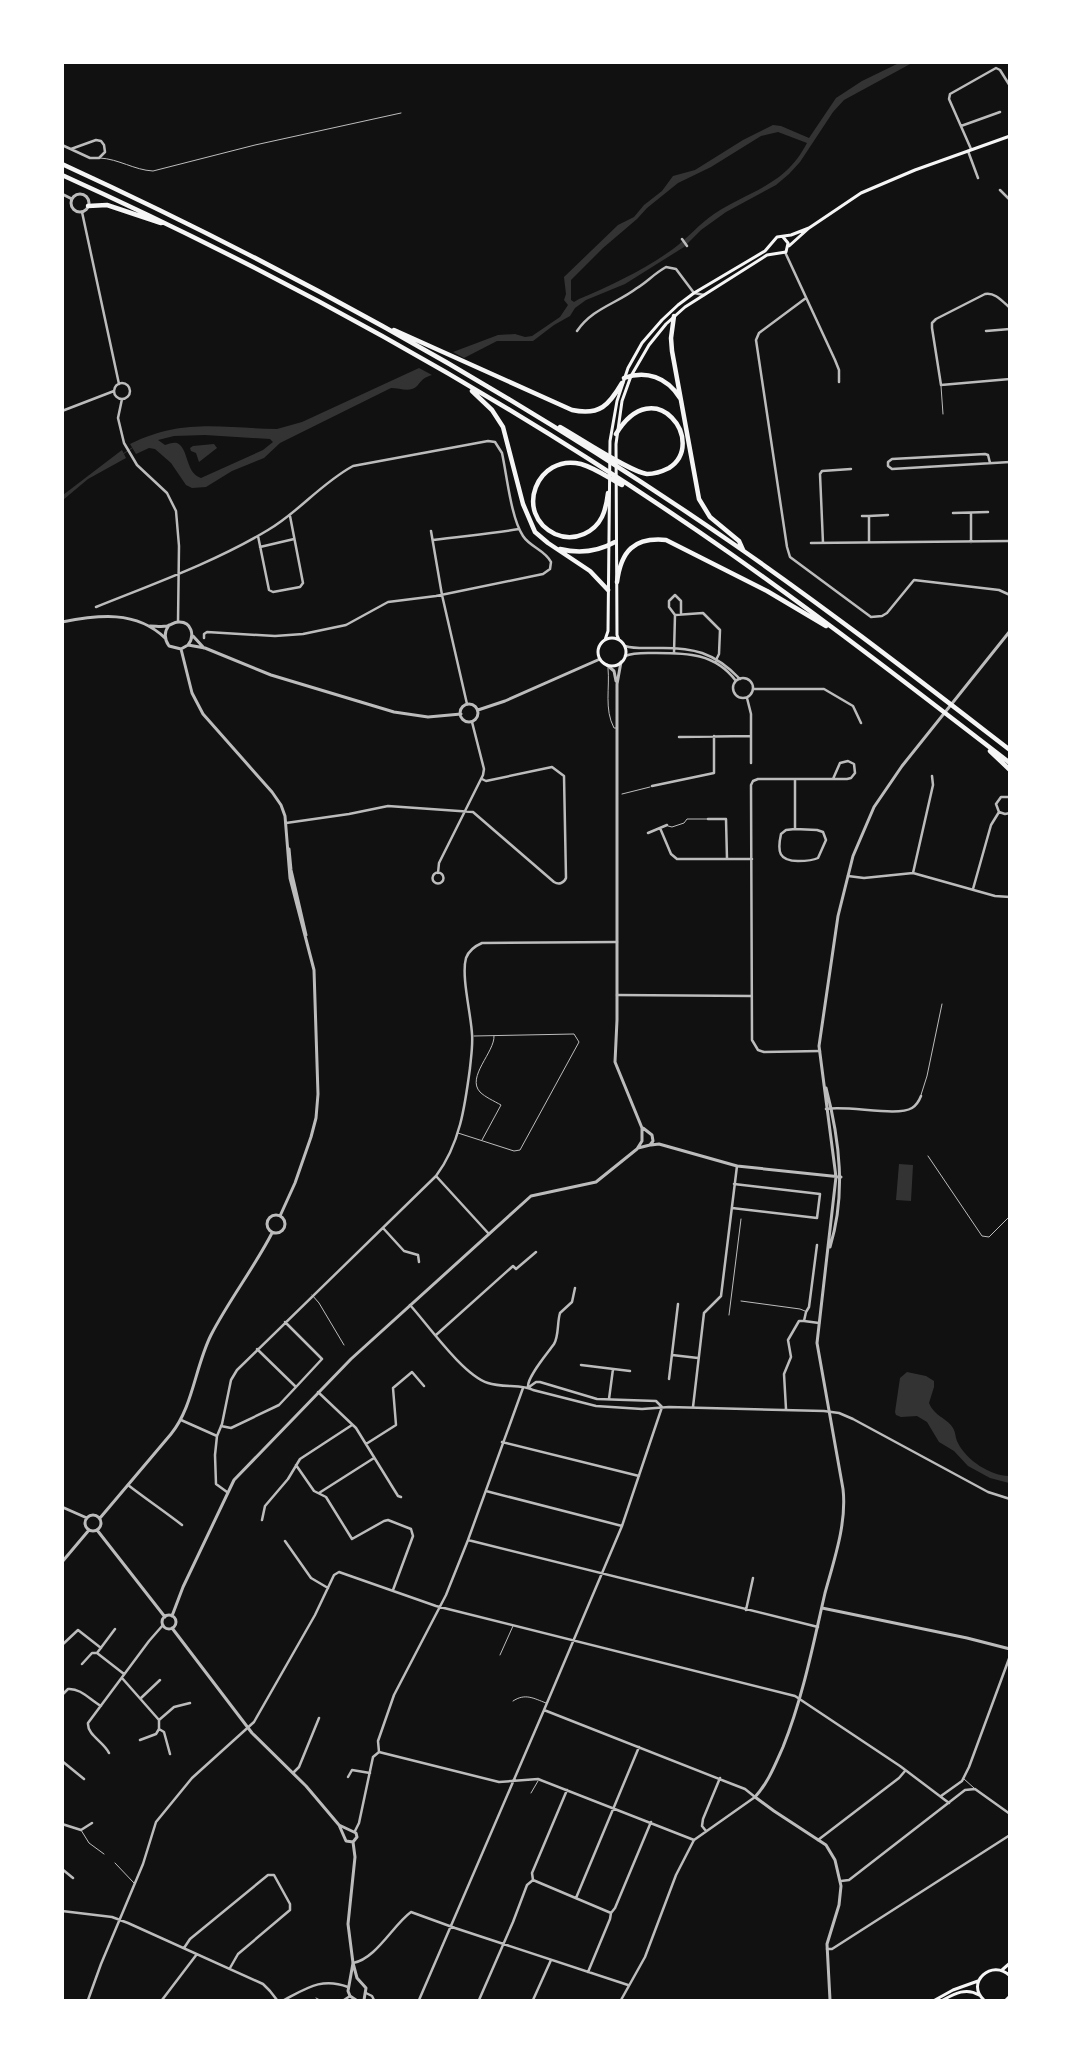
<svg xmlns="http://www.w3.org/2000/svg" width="1072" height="2063" font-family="'Nunito Sans',sans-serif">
	<rect width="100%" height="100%" fill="#111"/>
	<path fill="#333" fill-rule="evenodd" d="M 899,63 L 912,63 L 844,100 L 833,112 L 800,162 L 789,174 L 776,185 L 726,212 L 701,230 L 684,247 L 625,284 L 586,300 L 575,308 L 570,316 L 554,325 L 533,341 L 497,341 L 464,358 L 453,352 L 498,335 L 515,334 L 525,337 L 532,336 L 560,317 L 568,305 L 564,300 L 566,294 L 564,277 L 618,225 L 634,217 L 644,205 L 662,191 L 673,176 L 695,170 L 743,140 L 773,125 L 781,126 L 809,138 L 836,98 L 862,81 ZM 778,132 L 807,143 C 784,187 751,189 714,214 C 699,224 688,238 673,249 C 644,270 612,285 579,299 L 574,302 L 571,300 L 571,280 L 603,248 L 637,219 L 647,208 L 678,183 L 711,167 L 761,136 Z
		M 419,368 L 432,375 C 418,379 420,387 412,389 C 406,391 398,388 391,388 L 280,443 L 264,458 L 232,471 L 206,487 L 192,488 L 186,485 L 171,463 L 155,449 L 149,448 L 136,454 L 130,444 C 183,418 221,428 277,429 L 302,422 ZM 205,435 L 270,439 L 273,442 L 263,450 L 201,478 C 185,473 189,448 177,443 C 173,442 169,444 165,445 L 158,440 L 174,436 Z
		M 214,444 L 217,448 L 199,462 L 196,453 L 191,451 L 190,448 L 193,446 Z
		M 122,450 L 126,458 L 88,479 L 63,500 L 63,495 Z
		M 899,1164 L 913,1165 L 911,1201 L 896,1200 Z
		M 907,1372 L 926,1376 L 934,1381 L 934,1387 L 929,1403 C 935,1417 946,1417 953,1428 C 956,1433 955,1438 958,1443 C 966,1460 991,1476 1009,1476 L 1009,1483 L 990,1478 L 968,1466 L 954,1451 L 939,1442 L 927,1422 L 917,1416 L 901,1417 L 896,1415 L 895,1412 L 900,1378 Z"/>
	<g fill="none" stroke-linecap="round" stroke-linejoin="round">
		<path stroke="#333" stroke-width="1" d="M 123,454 L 132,448"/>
		<path stroke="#bcbcbc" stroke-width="1" d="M 100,158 C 119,159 134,170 153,171 L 255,145 L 401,113
			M 941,386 L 943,414
			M 608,668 C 610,688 604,709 614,728 L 616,728
			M 622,794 L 650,787
			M 668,826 L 672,827 L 684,823 L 687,819 L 708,819
			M 921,1095 L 927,1076 L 942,1004
			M 458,1133 L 514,1151 L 520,1150 L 579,1042 L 574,1034 L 474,1036
			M 482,1140 L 501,1105 C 494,1101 485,1097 480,1092 C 466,1077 495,1052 494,1036
			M 928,1156 L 982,1236 L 989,1237 L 1010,1216
			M 312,1295 L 319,1303 L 344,1345
			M 741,1301 L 800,1309 L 805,1311
			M 729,1315 L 741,1219
			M 500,1655 L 513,1626
			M 513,1701 C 525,1693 533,1698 546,1703
			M 964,1779 L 974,1788
			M 531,1793 L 538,1781
			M 81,1830 L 89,1843 L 104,1854
			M 115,1863 L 134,1883
			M 316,1998 L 320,2000"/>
		<path stroke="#bcbcbc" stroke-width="2.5" d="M 961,126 L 1000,112
			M 62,145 L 90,158 L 99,158 L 105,152 L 104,145 L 101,141 L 96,140 L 71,149
			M 971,149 L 949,99 L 950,94 L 996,68 L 1000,70 L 1010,86
			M 968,151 L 978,178
			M 1000,190 L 1010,200
			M 82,212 L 119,384
			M 682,239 L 687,246
			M 785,252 L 835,360 L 839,370 L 839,382
			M 806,298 L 759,333 L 756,340 L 787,547 L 790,557 L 871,617 L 882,616 L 887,613 L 914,580 L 999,590 L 1010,595
			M 1010,308 C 1002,301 995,292 985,294 L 936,319 L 932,323 L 932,328 L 941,385 L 1010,379
			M 577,331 C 593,308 616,304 637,288 C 647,282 655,273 666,267 L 676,269 L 694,293 L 704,295
			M 986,331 L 1010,329
			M114 391a8 8 0 1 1 16 0a8 8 0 1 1-16 0Z
			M 122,399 L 118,418 L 124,443 L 137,465 L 167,493 L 176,511 L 179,546 L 178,622
			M 62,411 L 114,391
			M 990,463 L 988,455 L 985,454 L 892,459 L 888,462 L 888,466 L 892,469 L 1010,462
			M 953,513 L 988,512
			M 862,516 L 869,516
			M 431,531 L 442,595 L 467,704
			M 258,536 L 269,590 L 273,592 L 300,587 L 303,583 L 290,516
			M 433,540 C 462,536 490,534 519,529
			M 869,542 L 869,516 L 888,515
			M 971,542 L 971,513
			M 811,543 L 1010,541
			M 823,543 L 820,474 L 822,471 L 851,469
			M 260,547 L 294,539
			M 96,607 C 153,584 215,562 268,530 C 299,512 320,484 353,466 L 488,441 L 495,442 L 502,453 C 507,476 511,518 523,536 C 530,547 545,550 551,562 L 550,569 L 543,574 L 436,596 L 388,602 L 346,625 L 303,634 L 275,636 L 207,632 L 204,634 L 204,638
			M 675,615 L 669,607 L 669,601 L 675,595 L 681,601 L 681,613
			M 625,646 C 635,649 646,648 656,648 C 693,647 714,652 740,679
			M 674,653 L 675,615 L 703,613 L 720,630 L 719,654 L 715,662
			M 625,656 C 634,652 646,653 656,653 C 687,653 715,653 736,681
			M733 688a10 10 0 1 1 20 0a10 10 0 1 1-20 0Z
			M 753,689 L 824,689 L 853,706 L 861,723
			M 747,698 L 751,714 L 751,763
			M 679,737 L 751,736
			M 795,779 L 795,829
			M 652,786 L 714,773 L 714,736
			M 1010,797 L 1001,797 L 996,804 L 999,812 L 1005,814 L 1010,813
			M 708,819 L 726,819 L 727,859
			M 286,823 L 349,814 L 388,806 L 473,812 L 554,882 C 559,885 564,883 566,878 L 564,776 L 552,767 L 486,781 L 482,779
			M 660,828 L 671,854 L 677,859 L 752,859
			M 795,829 L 817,830 L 823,832 L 826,840 L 818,858 C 812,861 805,861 798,861 C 779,861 777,852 781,834 L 786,830 Z
			M 648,833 L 667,825
			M432.5 878a5.5 5.5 0 1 1 11 0a5.5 5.5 0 1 1-11 0Z
			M 438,873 L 439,863 L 483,775 L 484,769 L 472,722
			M 913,873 L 933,785 L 932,776
			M 848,876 L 864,878 L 913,873 L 995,896 L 1010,897
			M 973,889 L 991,825 L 999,812
			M 617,995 L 752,996
			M 820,1051 L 764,1052 L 758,1050 L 752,1040 L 751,785 L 753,781 L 758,779 L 847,779 L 851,778 L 855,773 L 854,764 L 848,761 L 840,763 L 833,779
			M 826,1109 C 848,1105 897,1117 912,1108 C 917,1105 919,1101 921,1096
			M 436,1176 L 489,1234
			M 732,1208 L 817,1218 L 820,1194 L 734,1184
			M 383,1228 L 404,1251 L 418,1255 L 419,1262
			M 817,1245 L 809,1307 L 806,1312 L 804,1321 L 819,1323
			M 410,1305 C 429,1326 463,1375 488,1383 C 502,1388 523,1384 533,1390 L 596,1406 L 642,1409 L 669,1407 L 824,1411 L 839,1413 L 853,1419 L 988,1492 L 1010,1499
			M 436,1335 L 513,1266 L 516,1269 L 536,1252
			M 257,1349 L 296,1387 L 322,1359 L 285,1322
			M 672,1355 L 698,1358
			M 581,1365 L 630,1371
			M 669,1379 L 678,1304
			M 528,1387 C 527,1377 547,1354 554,1344 C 559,1336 557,1323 560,1313 L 572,1302 L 575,1288
			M 529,1387 L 536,1382 L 540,1382 L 597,1399 L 656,1401 L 662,1407
			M 318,1392 L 356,1428 L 398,1496 L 401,1497
			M 609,1399 L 613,1369
			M 693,1407 L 704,1313 L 721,1296 L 737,1166
			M 786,1409 L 784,1374 L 791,1357 L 788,1340 L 799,1321 L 804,1321
			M 181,1420 L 217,1436
			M 221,1426 L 231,1428 L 279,1405 L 296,1387
			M 502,1442 L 639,1476
			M 366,1444 L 396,1425 L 393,1388 L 412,1372 L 424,1386
			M 296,1465 L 314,1491 L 326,1497 L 352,1539 L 384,1521 L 388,1520 L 411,1529 L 413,1536 L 393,1590
			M 128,1485 C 146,1499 164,1511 182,1525
			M 486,1491 L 622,1526
			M 227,1492 L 216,1484 L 215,1455 L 217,1436 L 222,1424 L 231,1380 L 237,1370 L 436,1176 C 460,1144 465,1106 470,1068 C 471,1057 473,1045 472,1034 C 471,1014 461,976 466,958 C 469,950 475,946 482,943 L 617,942
			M 319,1493 L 374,1458
			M 262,1520 L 265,1506 L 288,1479 L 300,1459 L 352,1425
			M 468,1540 L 818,1627
			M 285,1541 L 311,1578 L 328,1588
			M 746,1610 L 753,1578
			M 62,1645 L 78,1630 L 101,1648
			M 97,1653 L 124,1674
			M 97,1653 L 115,1629
			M 82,1664 L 92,1653 L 97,1653
			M 122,1678 L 159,1720 L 159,1729 L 156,1734 L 140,1740
			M 62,1695 L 68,1689 C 81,1688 90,1700 101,1706
			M 141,1698 L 160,1680
			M 544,1710 L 622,1526 L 662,1407
			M 159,1720 L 174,1707 L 190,1703
			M 159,1729 L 164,1732 L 170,1754
			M 379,1752 L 378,1741 L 394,1695 L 446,1595 L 468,1540 L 523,1388
			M 379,1752 L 499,1782 L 538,1779 L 694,1840
			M 109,1753 C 104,1742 87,1735 88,1723 L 149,1641 L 163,1625
			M 62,1761 L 84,1779
			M 293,1773 L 299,1767 L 319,1718
			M 348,1777 L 352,1770 L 370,1773
			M 941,1796 L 962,1781 L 969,1767 L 1010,1656
			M 62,1824 L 81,1830 L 92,1823
			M 355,1831 L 359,1823 L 373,1757 L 379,1752
			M 706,1831 L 702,1826 L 703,1819 L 720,1778
			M 818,1840 L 899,1778 L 905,1771
			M 62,1869 L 73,1878
			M 533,1880 L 532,1873 L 567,1790
			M 533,1880 L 611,1913
			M 841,1881 L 849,1880 L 965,1790 L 975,1789 L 1010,1814
			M 576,1898 L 639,1747
			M 62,1911 L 112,1917 L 128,1923 L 263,1984 L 270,1991 L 277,2000
			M 184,1948 L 190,1939 L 268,1875 L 274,1875 L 290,1904 L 290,1910 L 238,1954 L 230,1968
			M 827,1949 L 832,1949 L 1010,1835
			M 353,1963 C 376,1959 393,1925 411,1912 L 455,1928 L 628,1985
			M 588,1972 L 610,1919 L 611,1913 L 615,1908 L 651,1822
			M 366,1993 L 372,1996 L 374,2000
			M 88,2000 L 101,1964 L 143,1864 L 156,1822 L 192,1778 L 254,1722 L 315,1615 L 334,1575 L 339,1572 L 436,1606 L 795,1696 L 900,1766 L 949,1803
			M 162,2000 L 197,1954
			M 284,2000 C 307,1988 322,1977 348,1987
			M 344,2000 L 350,1996
			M 419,2000 L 544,1710 L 732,1784 L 745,1789 L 755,1797 L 694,1840 L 676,1875 L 645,1957 L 621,2000
			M 479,2000 L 513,1922 L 527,1885 L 533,1880
			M 533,2000 L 551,1960"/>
		<path stroke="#bcbcbc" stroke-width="3" d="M 62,194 L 72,199
			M71 203a9 9 0 1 1 18 0a9 9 0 1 1-18 0Z
			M 62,622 C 98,615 136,610 165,638
			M 150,626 C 156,626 161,627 167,626 C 171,625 174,622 178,622 C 192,621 195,636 188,645 L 181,649 L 169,646 C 164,639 164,632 169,625
			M 193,636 L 204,648
			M 188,645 L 205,648 L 271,675 L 394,712 L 428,717 L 461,714
			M 181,649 L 192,693 L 203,714 L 272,792 L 281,805 L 285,816 L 290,878 L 314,970 L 318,1094 L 316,1118 L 311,1137 L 295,1183 L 280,1216
			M 607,665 L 614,671 L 616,681
			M460 713a9 9 0 1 1 18 0a9 9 0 1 1-18 0Z
			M 478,710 L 505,701 L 600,659
			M 289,849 L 291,870 L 306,935
			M 826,1088 C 840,1141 846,1195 830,1247
			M 651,1145 L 659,1144 L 737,1166 L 841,1177
			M 638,1148 L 650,1145 L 653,1141 L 652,1135 L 643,1128
			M267 1224a9 9 0 1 1 18 0a9 9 0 1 1-18 0Z
			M 62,1507 L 87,1518
			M85 1523a8 8 0 1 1 16 0a8 8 0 1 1-16 0Z
			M 100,1518 L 171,1434 C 193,1407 195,1367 211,1335 C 229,1300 254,1268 272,1233
			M 97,1530 L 165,1617
			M 62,1562 L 89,1530
			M 822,1608 L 967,1638 L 1010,1649
			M162 1622a7 7 0 1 1 14 0a7 7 0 1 1-14 0Z
			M 172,1616 L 183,1587 L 234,1480 L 351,1359 L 531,1196 L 596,1182 L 637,1149 L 642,1141 L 642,1128 L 615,1062 L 617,1020 L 617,684 L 621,662
			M 172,1628 L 252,1733 L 306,1786 L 339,1825 L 346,1841 L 353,1842
			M 339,1825 L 356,1833 L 357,1837 L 353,1842
			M 353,1842 L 355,1857 L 348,1924 L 353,1963 L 348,1991 L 350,1996 L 356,2000
			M 353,1963 L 357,1978 L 366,1988 L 364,2000
			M 830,2000 L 827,1944 L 839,1905 L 841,1886 L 835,1860 L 826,1845 L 774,1811 L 755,1797 C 768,1783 775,1765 783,1747 C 803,1697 813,1645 825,1593 C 834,1560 847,1523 843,1489 L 817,1343 L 836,1177 L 819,1046 L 838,916 L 853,856 L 874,807 L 902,766 L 1010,631"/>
		<path stroke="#f5f5f5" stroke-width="3" d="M 789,246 L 809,228 L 861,193 L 915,170 L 1010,136
			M598 652a14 14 0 1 1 28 0a14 14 0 1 1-28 0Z
			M 605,640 L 608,631 L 610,441 L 617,401 L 628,368 L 642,343 L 662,320 L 678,305 L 694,293 L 765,251 L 777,237 L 791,235 L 809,228
			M 619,640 L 617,635 L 616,444 L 622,401 L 631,376 L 649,345 L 666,324 L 685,307 L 767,255 L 786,252 L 788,243 L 783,237
			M 1002,1970 L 1010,1963
			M 935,2000 L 953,1990 L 978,1981
			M 943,2000 C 954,1994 966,1987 979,1995
			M 984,2000 C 965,1983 992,1958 1010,1976
			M 1006,2000 L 1010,1996"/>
		<path stroke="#f5f5f5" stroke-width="4.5" d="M 62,164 C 297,272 523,398 735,545 C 829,610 919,680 1010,750
			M 62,175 C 296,281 521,407 731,554 C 826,621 918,692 1010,763
			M 88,206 L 107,205 L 161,223
			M 674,316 L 671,338 L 672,351 L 699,499 L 710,517 L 739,541 L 743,550
			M 394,330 L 572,410 C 600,416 609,405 622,383
			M 624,378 C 646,370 667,377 680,398
			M 472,391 L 492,410 L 503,427 L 523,504 L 535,532 L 548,543 L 590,571 L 608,590
			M 560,427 C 578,437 630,472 647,474 C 655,474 663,471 669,468 C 708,443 655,370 616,434
			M 608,493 C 606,510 602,526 584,534 C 575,538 564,538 555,534 C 513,514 537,453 581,464 C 595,468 609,478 622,485
			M 560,549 C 580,554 597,552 615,542
			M 617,582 C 621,551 634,537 666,540 L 767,591 L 826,626
			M 990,751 L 1010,770"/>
	</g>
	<rect width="1072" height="2063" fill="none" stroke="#ffffff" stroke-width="128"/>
</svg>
